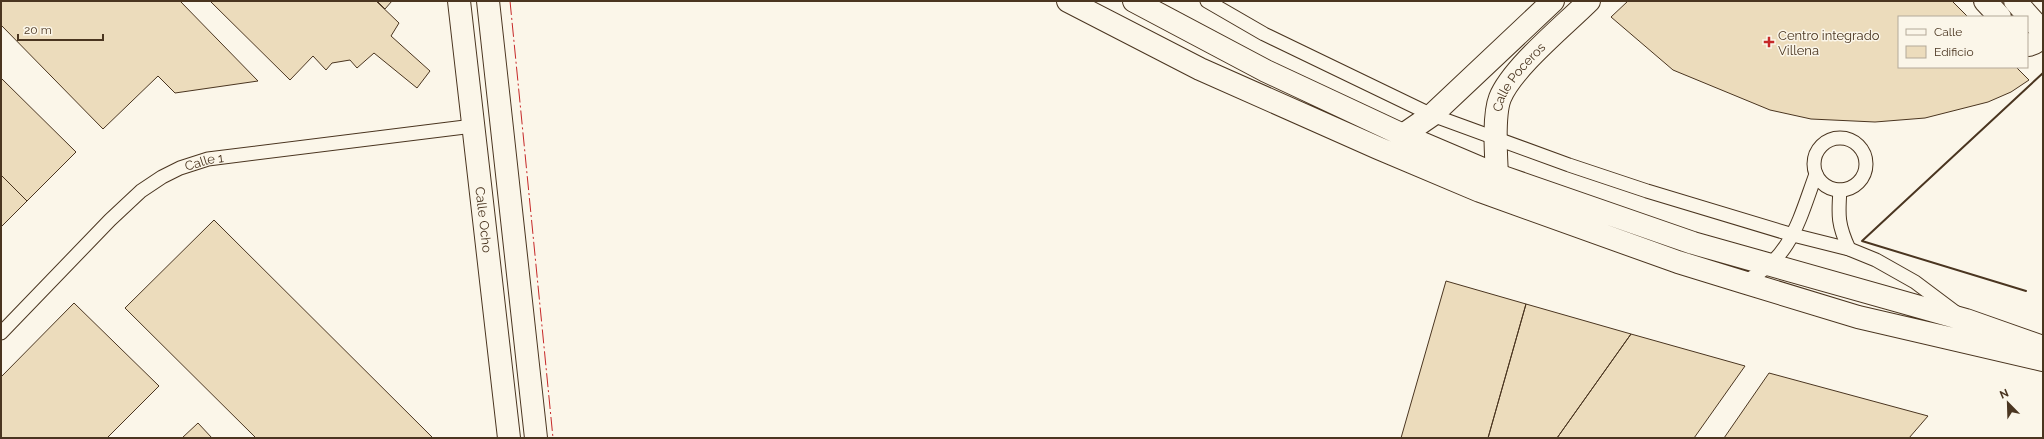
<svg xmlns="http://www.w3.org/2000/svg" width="2044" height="439" font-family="Raleway,sans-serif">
	<rect width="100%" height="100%" fill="#fbf6e9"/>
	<path fill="#ecdcbc" stroke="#4a3520" d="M 1,1 L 180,1 L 258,81 L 175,93 L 158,76 L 103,129 L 1,25 Z
		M 210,1 L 376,1 L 399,23 L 391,36 L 430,71 L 417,88 L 374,53 L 357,68 L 350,60 L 332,63 L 326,70 L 313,56 L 290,80 Z
		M 377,1 L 392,1 L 385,9 Z
		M 1628,1 L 1952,1 L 1968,17 L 1899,17 L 1899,67 L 2016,67 L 2029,80 L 2011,92 L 1988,102 L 1925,118 L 1875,122 L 1811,119 L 1770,110 L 1673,70 L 1611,17 Z
		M 1,78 L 76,152 L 27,201 L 1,175 Z
		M 1,175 L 27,201 L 1,227 Z
		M 214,220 L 433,438 L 256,438 L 125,308 Z
		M 1446,281 L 1526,304 L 1488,438 L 1401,438 Z
		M 74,303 L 159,386 L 107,438 L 1,438 L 1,377 Z
		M 1526,304 L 1631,334 L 1557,438 L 1488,438 Z
		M 1631,334 L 1745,366 L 1694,438 L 1557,438 Z
		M 1769,373 L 1928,416 L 1909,438 L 1724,438 Z
		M 198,423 L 212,438 L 182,438 Z"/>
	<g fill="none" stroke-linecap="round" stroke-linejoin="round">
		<g stroke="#4a3520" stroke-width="15">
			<g id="lane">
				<path d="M 1207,1 L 1264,34 L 1432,115 L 1569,165 L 1647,191 L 1793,235 L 1849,249 L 1876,260 L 1915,282 L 1955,312"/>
				<circle cx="1840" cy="164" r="26"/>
				<path d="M 1840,190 C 1838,216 1838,225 1849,249"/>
				<path d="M 1743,282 C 1791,260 1799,220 1816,174"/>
				<path id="s1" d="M 1,333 L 110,220 L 141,191 L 162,177 L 180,168 L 208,159 L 473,126"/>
			</g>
		</g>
		<g stroke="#4a3520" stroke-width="24">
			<g id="street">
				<path d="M 1985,1 L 2000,17"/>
				<path d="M 2015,1 L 2043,32 C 2041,39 2036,43 2029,45 L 2027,44"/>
				<path d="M 1403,135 L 1432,115 L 1553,1"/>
				<path id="s2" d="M 1497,175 C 1496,155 1493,116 1500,98 C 1512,68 1565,25 1589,1"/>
			</g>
		</g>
		<g stroke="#4a3520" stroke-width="24">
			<path id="secondary" d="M 1068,1 L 1200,69 L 1378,148 L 1480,191 L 1678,262 L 1743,282 L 1858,317 L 2043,360
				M 1134,1 L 1266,71 L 1311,92 L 1403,135 L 1497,175 L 1693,243 L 1966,320 L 2043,347"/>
		</g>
		<g stroke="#4a3520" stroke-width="24">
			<g id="primary">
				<path id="s3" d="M 459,1 L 509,438"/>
				<path d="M 488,1 L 536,438"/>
			</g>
		</g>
		<use href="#lane" stroke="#fbf6e9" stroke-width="13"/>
		<use href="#street" stroke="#fbf6e9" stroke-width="22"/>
		<use href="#secondary" stroke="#fbf6e9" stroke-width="22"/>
		<use href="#primary" stroke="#fbf6e9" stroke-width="22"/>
		<path stroke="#4a3520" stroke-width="2" d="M 2026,291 L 1862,241 L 2043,73"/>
		<path stroke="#c62828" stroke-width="1" stroke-dasharray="14 3 2 3" stroke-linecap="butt" d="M 510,1 L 553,438"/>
	</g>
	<path fill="#c62828" stroke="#fbf6e9" stroke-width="1.5" d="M1767 36h4v4h4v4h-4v4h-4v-4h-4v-4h4z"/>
	<g text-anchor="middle" stroke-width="3" stroke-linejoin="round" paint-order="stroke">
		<g font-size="13" fill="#4a3520" stroke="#fbf6e9" text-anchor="start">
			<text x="1778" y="40">Centro integrado<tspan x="1778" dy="15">Villena</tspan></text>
		</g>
		<g font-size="13" fill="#4a3520" stroke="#fbf6e9">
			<text dy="5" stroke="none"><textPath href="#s2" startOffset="105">Calle Poceros</textPath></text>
			<text dy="5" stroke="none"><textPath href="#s1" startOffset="270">Calle 1</textPath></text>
			<text dy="5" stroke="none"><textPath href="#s3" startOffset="220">Calle Ocho</textPath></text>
		</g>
	</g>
	<rect width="2044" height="439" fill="none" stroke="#4a3520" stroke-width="4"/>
	<rect x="1898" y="16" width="130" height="52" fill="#fbf6e9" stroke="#b4a999"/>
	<rect x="1906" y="29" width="20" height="6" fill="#fbf6e9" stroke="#b4a999"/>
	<text x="1934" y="36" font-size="12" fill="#4a3520">Calle</text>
	<rect x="1906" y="46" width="20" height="12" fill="#ecdcbc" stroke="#b4a999"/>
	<text x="1934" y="56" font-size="12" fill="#4a3520">Edificio</text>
	<g transform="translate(2008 403) rotate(337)" stroke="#fbf6e9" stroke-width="3" paint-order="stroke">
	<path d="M0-3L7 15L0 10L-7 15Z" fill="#4a3520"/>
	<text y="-6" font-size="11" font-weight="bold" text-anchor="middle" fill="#4a3520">N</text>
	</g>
	<path d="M18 34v6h85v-6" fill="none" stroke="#4a3520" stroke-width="2"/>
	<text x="24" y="34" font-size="12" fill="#4a3520" stroke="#fbf6e9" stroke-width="3" paint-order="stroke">20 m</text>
</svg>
